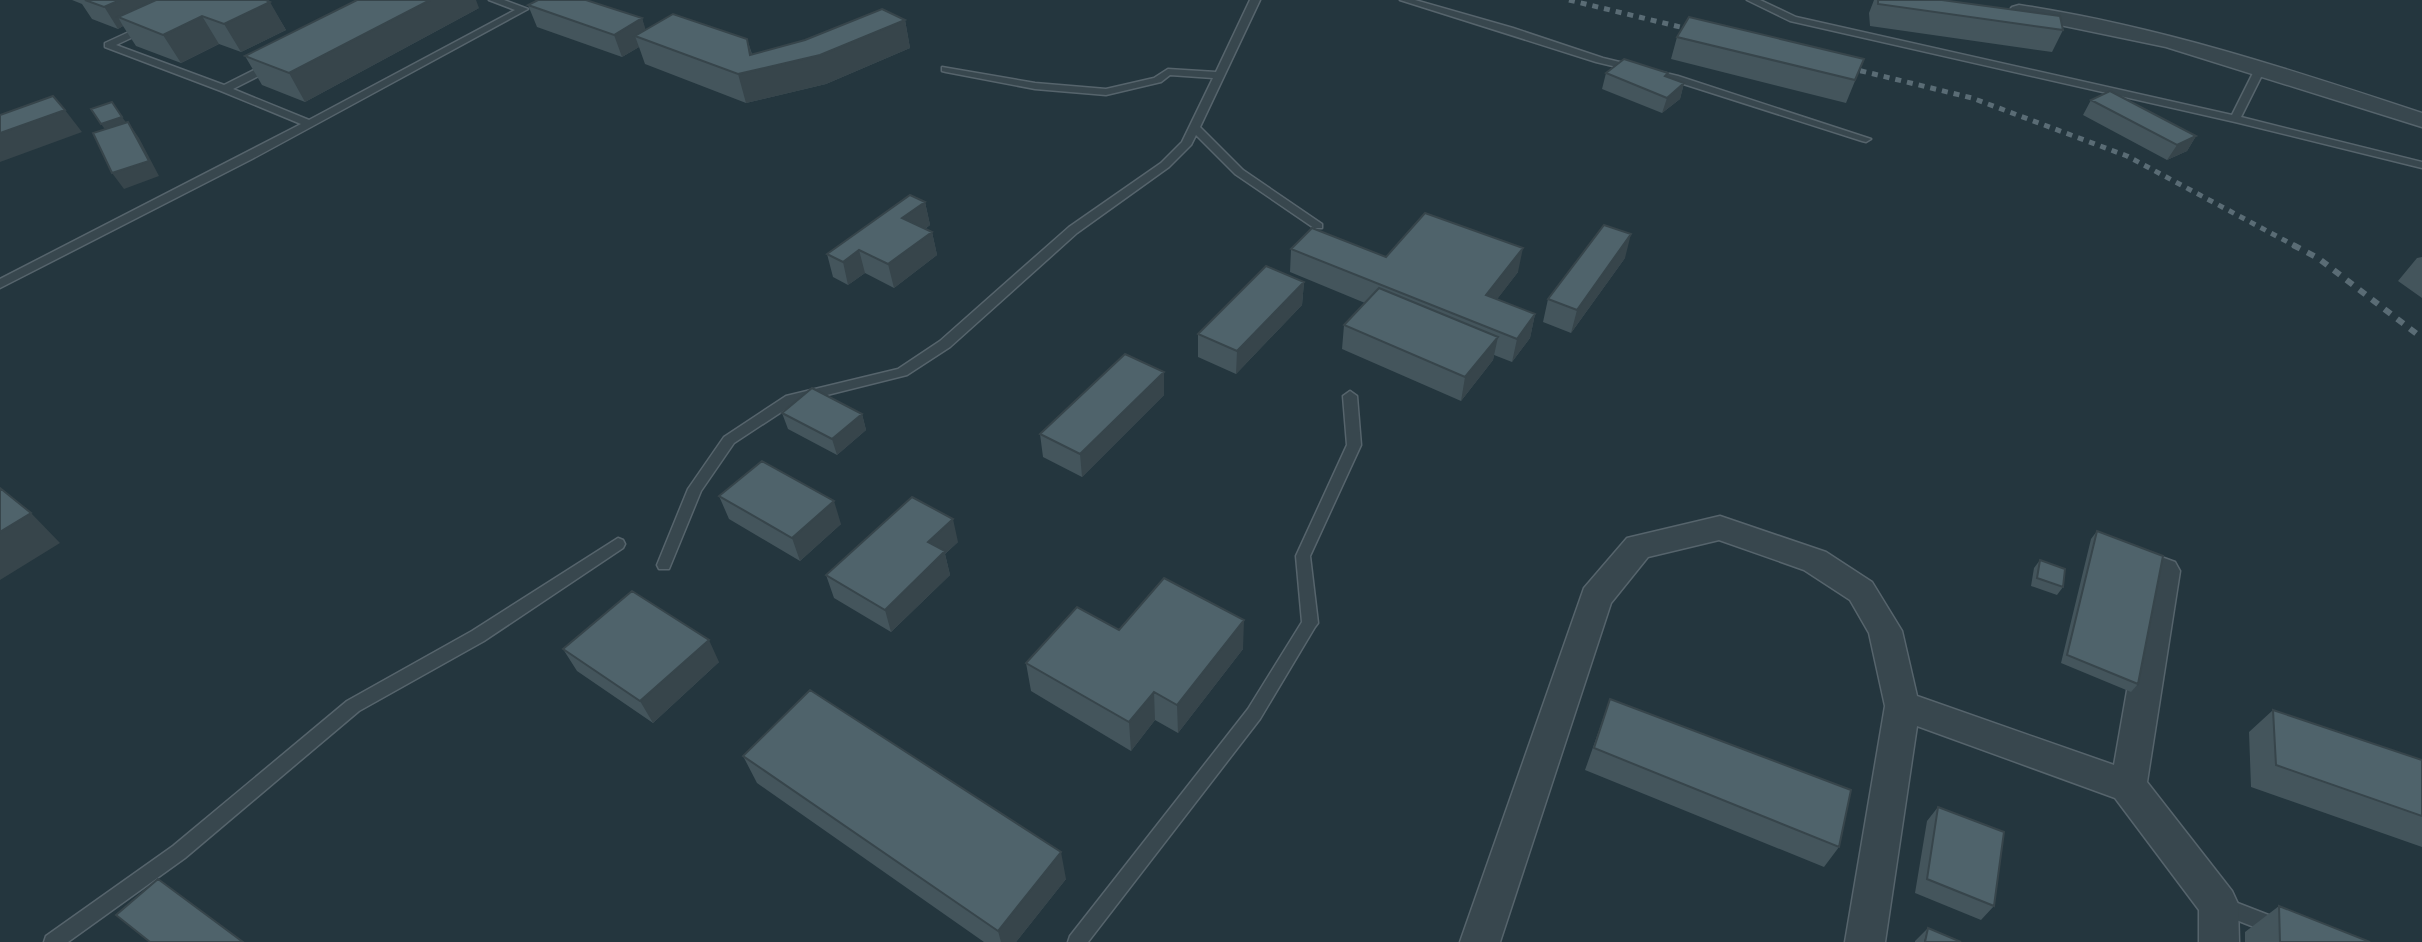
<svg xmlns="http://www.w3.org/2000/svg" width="2422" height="942" font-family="'PT Sans Narrow',sans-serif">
	<rect width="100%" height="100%" fill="#24363e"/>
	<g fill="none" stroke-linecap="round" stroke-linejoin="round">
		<g stroke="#56646c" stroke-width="3">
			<path id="service" d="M 489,0 L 504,0 L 528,9 L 252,159 L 0,288 L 0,279 L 301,124 L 221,91 L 105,47 L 105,43 L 142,26 L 148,26 L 148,30 L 116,45 L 224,85 L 268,63 L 276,63 L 276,67 L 233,89 L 309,120 L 515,10 Z
				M 1250,0 L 1260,0 L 1200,127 L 1243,170 L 1322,224 L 1322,228 L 1314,228 L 1235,174 L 1196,135 L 1191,145 L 1169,167 L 1077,233 L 950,347 L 907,375 L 795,403 L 734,443 L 701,491 L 669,569 L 659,569 L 657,565 L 688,489 L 724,437 L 786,396 L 898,369 L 940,341 L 1069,227 L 1161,163 L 1182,142 L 1213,78 L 1170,75 L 1161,82 L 1106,95 L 1035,89 L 946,72 L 942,71 L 942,67 L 1035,83 L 1106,89 L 1154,78 L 1168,69 L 1216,72 Z
				M 1400,0 L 1415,0 L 1513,28 L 1603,58 L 1678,76 L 1871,139 L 1866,142 L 1862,141 L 1671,80 L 1596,62 Z
				M 1747,0 L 1760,0 L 1796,17 L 2232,115 L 2256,67 L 2265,65 L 2266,67 L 2241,117 L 2422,162 L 2422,168 L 2235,122 L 1790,21 Z
				M 1350,391 L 1357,396 L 1361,445 L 1310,556 L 1318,623 L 1315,627 L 1260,719 L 1088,942 L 1068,942 L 1070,936 L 1248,709 L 1302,622 L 1296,556 L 1347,445 L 1343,396 Z
				M 618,538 L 623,540 L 625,544 L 623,548 L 484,641 L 359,711 L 185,858 L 68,942 L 44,942 L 46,936 L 173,846 L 347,701 L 472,631 Z
				M 2222,897 L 2284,921 L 2286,927 L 2284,933 L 2277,936 L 2216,912 L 2213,906 L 2216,900 Z"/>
		</g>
		<g stroke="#56646c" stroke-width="3">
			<path id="minor" d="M 2019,5 C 2158,26 2289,69 2422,113 L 2422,127 L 2166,47 L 2012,15 L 2009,11 L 2012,7 Z
				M 1720,516 L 1826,552 L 1872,582 L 1902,631 L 1917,696 L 2114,765 L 2148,571 L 2153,562 L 2164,558 L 2175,562 L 2180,571 L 2147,782 L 2232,891 L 2238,904 L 2239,942 L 2199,942 L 2199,910 L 2115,798 L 1917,726 L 1885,942 L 1845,942 L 1885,706 L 1869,633 L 1850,600 L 1804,570 L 1719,540 L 1648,557 L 1611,603 L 1500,942 L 1460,942 L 1584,588 L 1627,538 Z"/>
		</g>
		<use href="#service" fill="#38474e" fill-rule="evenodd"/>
		<use href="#minor" fill="#38474e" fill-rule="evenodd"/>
		<path stroke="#5a6c75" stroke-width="5" stroke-dasharray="6 6" stroke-linecap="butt" d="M 1569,0 L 1705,33
			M 1837,65 L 1972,98 L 2127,156 L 2297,247"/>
		<path stroke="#5a6c75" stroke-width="6" stroke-dasharray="8 8" stroke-linecap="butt" d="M 2293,245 L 2318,258 L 2422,338"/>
	</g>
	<path fill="#44555c" d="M 72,0 L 268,0 L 286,30 L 241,52 L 219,44 L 181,63 L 136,46 L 123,26 L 118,29 L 92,19 L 82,4 Z
		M 1874,0 L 1942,0 L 2063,30 L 2052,52 L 1870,26 L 1869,13 Z
		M 528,5 L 642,18 L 645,30 L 747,39 L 752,54 L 905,20 L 910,48 L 826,84 L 746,103 L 645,64 L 639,47 L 622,57 L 537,27 Z
		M 479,8 L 305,102 L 262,85 L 245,56 Z
		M 1677,37 L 1864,59 L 1846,103 L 1671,59 Z
		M 1606,73 L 1667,77 L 1684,83 L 1680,99 L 1662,113 L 1602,89 Z
		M 2091,100 L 2196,136 L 2187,151 L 2167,160 L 2083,115 Z
		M 925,202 L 930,225 L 925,229 L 932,232 L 937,255 L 894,288 L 865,273 L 848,285 L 833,277 L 827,254 Z
		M 1291,249 L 1386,257 L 1518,272 L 1497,299 L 1535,314 L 1530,338 L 1512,362 L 1494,355 L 1493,360 L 1461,401 L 1342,349 L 1344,325 L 1365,303 L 1290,272 Z
		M 2422,257 L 2422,298 L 2398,281 L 2417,258 Z
		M 1625,258 L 1571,333 L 1543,322 L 1548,299 Z
		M 1304,282 L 1302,305 L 1236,374 L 1198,357 L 1198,334 Z
		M 1164,372 L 1164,395 L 1082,477 L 1043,457 L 1040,434 Z
		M 782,413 L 862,414 L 866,430 L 837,455 L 788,429 Z
		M 719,496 L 841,524 L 800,561 L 729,519 Z
		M 2097,531 L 2138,684 L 2131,692 L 2061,663 L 2091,539 Z
		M 958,542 L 945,554 L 950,575 L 891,632 L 834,598 L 826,575 Z
		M 2040,560 L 2063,587 L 2057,595 L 2031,586 L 2034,568 Z
		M 1119,630 L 1243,649 L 1178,733 L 1155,720 L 1131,751 L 1031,691 L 1026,663 Z
		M 563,649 L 719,662 L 653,723 L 577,671 Z
		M 1610,699 L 1839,847 L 1824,867 L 1585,770 Z
		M 2273,710 L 2422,760 L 2422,847 L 2251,787 L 2249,732 Z
		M 743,756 L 1066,879 L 1016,942 L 984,942 L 757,783 Z
		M 1938,807 L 1994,906 L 1981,920 L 1915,893 L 1927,821 Z
		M 2279,906 L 2370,942 L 2245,942 L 2245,932 Z
		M 1928,928 L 1924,942 L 1915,942 L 1915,941 Z"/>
	<path fill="#37454b" d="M 100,0 L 180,0 L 118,17 L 123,26 L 118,29 Z
		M 252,0 L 268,0 L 269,2 L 270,2 L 286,30 L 241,52 L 224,24 Z
		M 430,0 L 476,0 L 479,8 L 305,102 L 289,73 Z
		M 202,16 L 219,44 L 181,63 L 163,35 Z
		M 642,18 L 649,40 L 635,36 L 639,47 L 622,57 L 614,35 Z
		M 905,20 L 910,48 L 826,84 L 746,103 L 738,74 L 750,55 L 747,39 L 756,70 Z
		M 1684,83 L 1680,99 L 1662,113 L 1667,98 Z
		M 65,110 L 82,132 L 0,162 L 0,133 Z
		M 122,117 L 128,125 L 107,132 L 101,124 Z
		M 128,122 L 139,138 L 159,176 L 124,189 L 112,173 Z
		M 2196,136 L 2187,151 L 2167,160 L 2177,145 Z
		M 925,202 L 930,225 L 907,242 L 902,218 Z
		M 932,232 L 937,255 L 894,288 L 888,264 Z
		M 1631,234 L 1625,258 L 1571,333 L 1577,310 Z
		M 1523,248 L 1518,272 L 1482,319 L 1486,295 Z
		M 859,250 L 865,273 L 848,285 L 843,262 Z
		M 1304,282 L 1302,305 L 1236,374 L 1237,351 Z
		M 1535,314 L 1530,338 L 1512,362 L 1517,339 Z
		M 1498,337 L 1493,360 L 1461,401 L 1465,377 Z
		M 1164,372 L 1164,395 L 1082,477 L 1080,454 Z
		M 862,414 L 866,430 L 837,455 L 832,439 Z
		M 834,501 L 841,524 L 800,561 L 792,538 Z
		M 31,513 L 60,543 L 0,580 L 0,532 Z
		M 953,519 L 958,542 L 945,554 L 950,575 L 891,632 L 885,610 L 928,542 Z
		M 1244,620 L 1243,649 L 1178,733 L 1177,705 Z
		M 709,640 L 719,662 L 653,723 L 640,701 Z
		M 1154,692 L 1155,720 L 1131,751 L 1129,722 Z
		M 1061,852 L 1066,879 L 1016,942 L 1001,942 L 998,931 Z"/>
	<path fill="#4f636b" stroke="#37454b" stroke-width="2" d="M 85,0 L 120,0 L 104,7 Z
		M 156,0 L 266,0 L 270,2 L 224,24 L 202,16 L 163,35 L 118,17 Z
		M 357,0 L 430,0 L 289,73 L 245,56 Z
		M 538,0 L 586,0 L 642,18 L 614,35 L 528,5 Z
		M 1878,0 L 1942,0 L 2060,16 L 2063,30 L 1878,4 Z
		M 882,9 L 905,20 L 820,55 L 738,74 L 635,36 L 673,14 L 747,39 L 750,55 L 805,40 Z
		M 1689,17 L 1864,59 L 1855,80 L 1677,37 Z
		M 1624,59 L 1668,73 L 1665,76 L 1684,83 L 1667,98 L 1606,73 Z
		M 2110,91 L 2196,136 L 2177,145 L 2091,100 Z
		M 53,96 L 65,110 L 0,133 L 0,115 Z
		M 112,102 L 122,117 L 101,124 L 91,109 Z
		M 128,122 L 149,161 L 112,173 L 93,133 Z
		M 910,195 L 925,202 L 902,218 L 932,232 L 888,264 L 859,250 L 843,262 L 827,254 Z
		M 1425,213 L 1523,248 L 1486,295 L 1535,314 L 1517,339 L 1291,249 L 1312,228 L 1386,257 Z
		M 1604,225 L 1631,234 L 1577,310 L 1548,299 Z
		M 1266,266 L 1304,282 L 1237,351 L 1198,334 Z
		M 1379,288 L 1498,337 L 1465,377 L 1344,325 Z
		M 1125,354 L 1164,372 L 1080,454 L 1040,434 Z
		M 812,388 L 862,414 L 832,439 L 782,413 Z
		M 762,461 L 834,501 L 792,538 L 719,496 Z
		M 0,488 L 31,513 L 0,532 Z
		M 912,497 L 953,519 L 928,542 L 945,551 L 885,610 L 826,575 Z
		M 2097,531 L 2163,556 L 2138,684 L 2067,655 Z
		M 2040,560 L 2065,569 L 2063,587 L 2037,578 Z
		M 1164,578 L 1244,620 L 1177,705 L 1154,692 L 1129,722 L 1026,663 L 1077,607 L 1119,630 Z
		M 632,591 L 709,640 L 640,701 L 563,649 Z
		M 810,690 L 1061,852 L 998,931 L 743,756 Z
		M 1610,699 L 1851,790 L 1839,847 L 1594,748 Z
		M 2273,710 L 2422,760 L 2422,816 L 2276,765 Z
		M 1938,807 L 2004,832 L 1994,906 L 1927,879 Z
		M 158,879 L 243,942 L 150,942 L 116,915 Z
		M 2279,906 L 2370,942 L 2280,942 Z
		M 1928,928 L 1961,942 L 1925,942 Z"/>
</svg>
